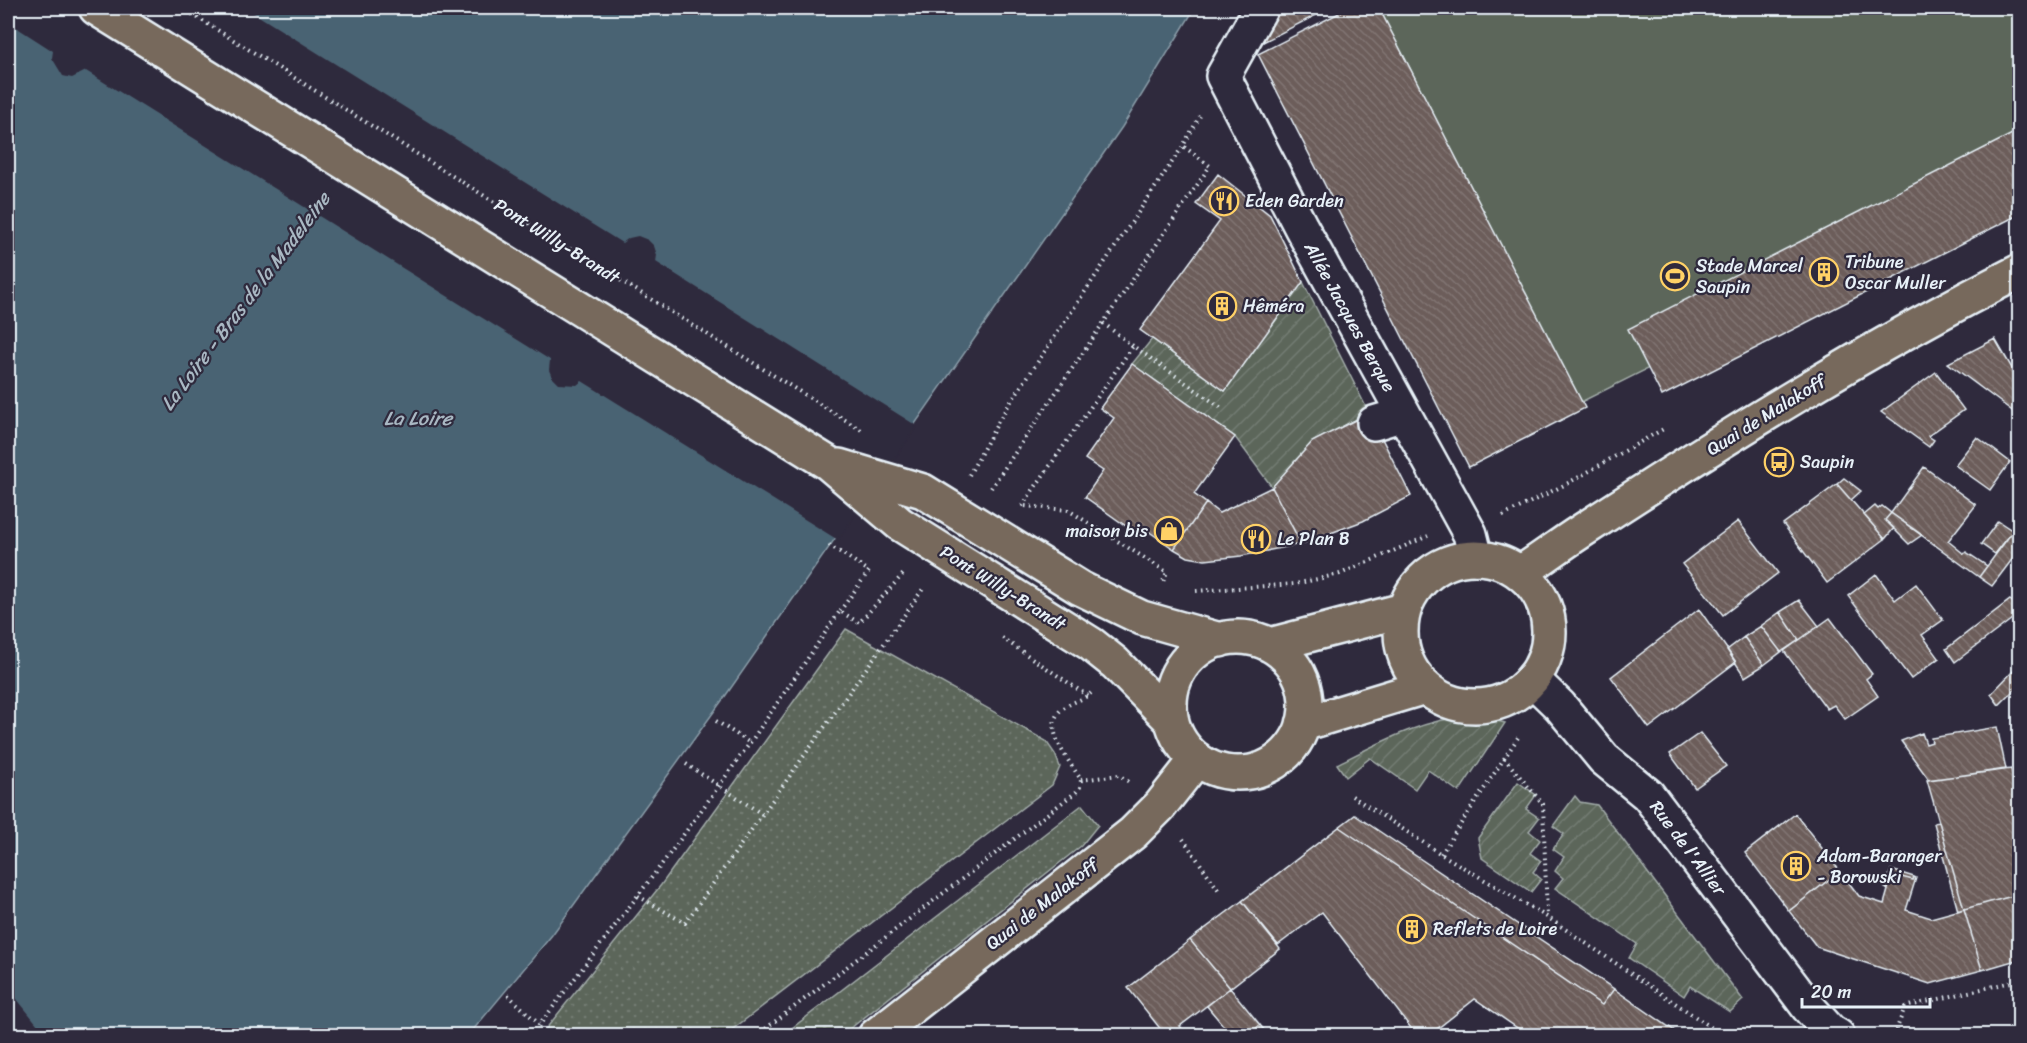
<svg xmlns="http://www.w3.org/2000/svg" width="2027" height="1043" font-family="Sriracha,sans-serif">
	<defs>
		<pattern id="grass-dots" width="8" height="8" patternUnits="userSpaceOnUse" patternTransform="scale(1.5)"><rect width="8" height="8" fill="#5c665a"/><path d="M2 2h.1M6 6h.1" fill="none" stroke="#737c72" stroke-width="1.8" stroke-linecap="round"/></pattern>
		<pattern id="garden-furrows" width="10" height="10" patternUnits="userSpaceOnUse" patternTransform="scale(1.5)"><rect width="10" height="10" fill="#5c665a"/><path d="M-1 1l2-2M0 10L10 0M9 11l2-2" fill="none" stroke="#737c72"/></pattern>
		<pattern id="building-back-hatch" width="6" height="6" patternUnits="userSpaceOnUse" patternTransform="scale(1.5)"><rect width="6" height="6" fill="#6c5d5a"/><path d="M-1 5l2 2M0 0l6 6M5-1l2 2" fill="none" stroke="#817572"/></pattern>
	</defs>
	<rect width="100%" height="100%" fill="#2f2a3d"/>
	<filter id="ink" filterUnits="userSpaceOnUse"><feTurbulence type="fractalNoise" baseFrequency=".0167" numOctaves="2"/><feDisplacementMap in="SourceGraphic" scale="12" xChannelSelector="R" yChannelSelector="G"/><feConvolveMatrix kernelMatrix="1 2 1 2 8 2 1 2 1" color-interpolation-filters="sRGB"/></filter>
	<g filter="url(#ink)">
		<path fill="url(#grass-dots)" stroke="#a2aca9" stroke-width="1.5" d="M 846,629 L 1046,741 L 1055,754 L 1060,767 L 1052,785 L 725,1035 L 541,1035 L 661,885 Z
			M 1082,805 L 1098,825 L 1081,846 L 842,1035 L 783,1035 Z"/>
		<path fill="url(#garden-furrows)" stroke="#a2aca9" stroke-width="1.5" d="M 1303,282 L 1369,413 L 1312,442 L 1272,487 L 1235,437 L 1132,364 L 1152,339 L 1225,391 Z
			M 1470,716 L 1482,717 L 1505,723 L 1459,792 L 1428,770 L 1415,789 L 1370,758 L 1346,777 L 1337,764 C 1379,743 1422,719 1470,716 Z
			M 1518,782 L 1536,795 L 1526,809 L 1539,818 L 1529,831 L 1540,840 L 1530,853 L 1541,861 L 1533,872 L 1541,879 L 1531,892 L 1482,858 L 1478,838 Z
			M 1575,796 L 1580,802 L 1597,805 L 1743,1000 L 1730,1012 L 1690,986 L 1684,996 L 1629,958 L 1637,944 L 1555,888 L 1563,878 L 1555,871 L 1564,857 L 1553,849 L 1564,834 L 1553,826 Z"/>
		<path fill="#5c665a" stroke="#a2aca9" stroke-width="1.5" d="M 1379,8 L 2019,8 L 2019,183 L 1581,402 Z"/>
		<path fill="#4a6373" stroke="#899ca8" stroke-width="1.5" d="M 8,8 L 1195,8 L 1122,127 L 726,695 L 552,935 L 468,1036 L 8,1035 Z"/>
		<path fill="#2f2a3d" d="M 8,8 L 246,8 L 622,243 L 629,238 L 638,236 L 648,240 L 654,246 L 657,255 L 656,262 L 917,426 L 838,540 L 582,381 L 577,385 L 559,384 L 552,377 L 549,370 L 550,360 L 86,71 L 72,78 L 63,76 L 52,58 L 53,51 L 8,22 Z
			M 8,988 L 46,1035 L 8,1035 Z"/>
		<path fill="url(#building-back-hatch)" stroke="#e8f1f8" stroke-width="1.5" d="M 1279,8 L 1330,8 L 1261,43 Z
			M 1349,8 L 1379,8 L 1585,408 L 1469,467 L 1258,54 Z
			M 2020,130 L 2020,214 L 1662,396 L 1628,329 Z
			M 1218,174 L 1270,215 L 1303,282 L 1225,391 L 1140,330 L 1220,221 L 1196,204 Z
			M 1995,339 L 2020,382 L 2020,411 L 2015,413 L 1948,363 Z
			M 1132,364 L 1235,437 L 1194,494 L 1206,503 L 1174,549 L 1148,531 L 1143,538 L 1085,497 L 1103,471 L 1085,459 L 1114,418 L 1100,408 Z
			M 1936,372 L 1964,410 L 1928,436 L 1934,440 L 1929,447 L 1881,412 Z
			M 1369,413 L 1411,496 L 1363,521 L 1301,544 L 1272,487 L 1312,442 Z
			M 1977,437 L 2010,462 L 1990,490 L 1955,465 Z
			M 1924,467 L 1976,505 L 1948,541 L 1964,554 L 1966,552 L 1987,566 L 1979,577 L 1891,513 Z
			M 1844,478 L 1861,491 L 1851,500 L 1837,484 Z
			M 1837,484 L 1885,539 L 1827,583 L 1783,524 Z
			M 1272,487 L 1301,544 L 1241,556 L 1205,560 L 1188,557 L 1174,549 L 1206,503 L 1219,513 Z
			M 1875,506 L 1878,509 L 1882,506 L 1891,513 L 1885,520 L 1894,528 L 1885,539 L 1864,515 Z
			M 1891,513 L 1922,535 L 1909,544 L 1885,520 Z
			M 1738,521 L 1778,573 L 1723,615 L 1682,564 Z
			M 1998,521 L 2013,531 L 1995,554 L 1981,544 Z
			M 2013,531 L 2020,537 L 2020,549 L 1992,586 L 1979,577 Z
			M 1876,574 L 1895,600 L 1916,584 L 1943,620 L 1922,635 L 1939,658 L 1911,679 L 1848,596 Z
			M 1799,600 L 1819,626 L 1799,640 L 1780,612 Z
			M 2010,600 L 2020,607 L 2020,613 L 1955,662 L 1946,649 Z
			M 1699,609 L 1736,662 L 1649,728 L 1611,677 Z
			M 1780,612 L 1799,640 L 1781,652 L 1761,626 Z
			M 1830,618 L 1872,674 L 1866,679 L 1878,696 L 1845,719 L 1834,705 L 1827,709 L 1784,651 Z
			M 1761,626 L 1781,652 L 1764,665 L 1744,637 Z
			M 1744,637 L 1764,665 L 1745,677 L 1727,650 Z
			M 2018,666 L 2020,684 L 1999,705 L 1991,694 Z
			M 1997,727 L 2006,769 L 1929,780 L 1901,741 L 1922,733 L 1926,744 L 1932,742 L 1931,738 Z
			M 1700,733 L 1726,766 L 1695,788 L 1670,754 Z
			M 2011,769 L 2020,802 L 2020,894 L 1964,909 L 1927,780 Z
			M 1795,814 L 1840,871 L 1789,911 L 1745,853 Z
			M 1355,815 L 1614,989 L 1602,1005 L 1339,827 Z
			M 1939,822 L 1964,909 L 1958,911 L 1934,823 Z
			M 1339,827 L 1602,1005 L 1614,989 L 1682,1036 L 1529,1036 L 1475,999 L 1428,1036 L 1417,1036 L 1322,912 L 1278,945 L 1242,901 Z
			M 1891,870 L 1914,877 L 1913,880 L 1902,877 L 1891,883 L 1888,889 L 1885,888 Z
			M 1840,871 L 1859,896 L 1884,904 L 1888,890 L 1885,888 L 1888,889 L 1891,883 L 1902,877 L 1913,880 L 1914,877 L 1916,878 L 1906,910 L 1931,918 L 1964,909 L 1982,970 L 1930,984 L 1817,947 L 1789,911 Z
			M 2020,894 L 2020,959 L 1982,970 L 1964,909 Z
			M 1242,901 L 1280,949 L 1230,988 L 1190,940 Z
			M 1190,940 L 1230,988 L 1180,1026 L 1184,1031 L 1179,1036 L 1166,1036 L 1128,988 Z
			M 1230,988 L 1260,1025 L 1247,1036 L 1232,1036 L 1207,1006 Z
			M 1260,1025 L 1269,1036 L 1247,1036 Z"/>
		<g fill="none" stroke-linecap="round" stroke-linejoin="round">
			<g stroke="#e8f1f8" stroke-width="38">
				<path id="minor" d="M 1261,8 L 1223,76 L 1301,227 L 1470,534 L 1476,558
					M 1374,423 L 1404,414
					M 1532,679 L 1560,706 L 1604,759 L 1648,795 L 1808,1007 L 1830,1031 L 1838,1036"/>
			</g>
			<g stroke="#e8f1f8" stroke-width="38">
				<path id="major" d="M 96,8 L 828,463 L 900,524 L 1091,644 L 1115,663 L 1171,720
					M 839,466 L 923,491 L 1080,588 L 1142,618 L 1220,640
					M1401 632a74 74 0 1 1 148 0a74 74 0 1 1-148 0Z
					M 1520,573 C 1540,560 1560,545 1580,532 C 1723,439 1868,348 2020,271
					M1170 705a68 68 0 1 1 136 0a68 68 0 1 1-136 0Z
					M 1270,645 L 1404,610
					M 1303,724 L 1425,687
					M 875,1036 L 1133,833 L 1160,806 L 1197,759"/>
			</g>
			<path stroke="#e8f1f8" stroke-width="4" stroke-dasharray="1.5 4.5" stroke-linecap="butt" d="M 182,8 L 863,431
				M 1103,323 L 1133,346
				M 969,475 L 1002,415 L 1183,146 L 1200,116
				M 991,488 L 1210,166 L 1183,146
				M 1022,506 L 1133,346 L 1223,409
				M 1025,506 L 1068,510 L 1167,572 L 1162,584
				M 1503,516 L 1570,482 L 1665,428
				M 829,545 L 869,571 L 840,611
				M 1196,591 L 1295,584 L 1340,574 L 1428,536
				M 1002,638 L 1088,696
				M 716,721 L 750,743
				M 1504,758 L 1543,804 L 1547,917
				M 686,764 L 762,814
				M 1081,780 L 1119,775 L 1129,782
				M 1352,796 L 1441,854 L 1547,917 L 1724,1036
				M 1183,839 L 1220,892
				M 1441,854 L 1519,736
				M 638,896 L 685,923 L 925,586
				M 508,995 L 539,1024
				M 531,1036 L 671,852 L 750,743 L 840,611 L 859,623 L 905,572
				M 756,1036 L 1076,792 L 1080,787 L 1081,780 C 1070,761 1040,728 1062,709 C 1071,702 1083,700 1091,693
				M 1894,1036 L 1905,1007 L 2020,980"/>
			<use href="#minor" stroke="#2f2a3d" stroke-width="33"/>
			<use href="#major" stroke="#77695c" stroke-width="33"/>
			<path stroke="#e8f1f8" stroke-width="4.5" d="M 8,1029 L 12,1036"/>
		</g>
	</g>
	<defs>
		<g id="restaurant-ring" transform="scale(1.5)"><circle r="9.5" fill="#2f2a3d" stroke="#ffd166" stroke-width="1.5"/><path d="M-5-6h1v4h1v-4h1v4h1v-4h1v5L-1.5 .5V6h-2V.5L-5-1ZM5-6V6H3V1.5H1.5Q1.5-4 5-6Z" fill="#ffd166"/></g>
		<g id="building-ring" transform="scale(1.5)"><circle r="9.5" fill="#2f2a3d" stroke="#ffd166" stroke-width="1.5"/><path d="M-4-6H4V6H1V3H-1V6H-4ZM-2.5-4.3h1.7v1.8h-1.7ZM.8-4.3h1.7v1.8H.8ZM-2.5-1h1.7V.8h-1.7ZM.8-1h1.7V.8H.8Z" fill="#ffd166"/></g>
		<g id="stadium-ring" transform="scale(1.5)"><circle r="9.5" fill="#2f2a3d" stroke="#ffd166" stroke-width="1.5"/><path d="M0-5a6.5 5 0 1 0 0 10a6.5 5 0 1 0 0-10ZM-3.5-1.8h7v3.6h-7Z" fill="#ffd166"/></g>
		<g id="bus-ring" transform="scale(1.5)"><circle r="9.5" fill="#2f2a3d" stroke="#ffd166" stroke-width="1.5"/><path d="M-5-6H5V4H4V6H2V4H-2V6H-4V4H-5ZM-3.5-4V0h7V-4ZM-3.5 1.2v1.5H-2V1.2ZM2 1.2v1.5H3.5V1.2Z" fill="#ffd166"/></g>
		<g id="shop-ring" transform="scale(1.5)"><circle r="9.5" fill="#2f2a3d" stroke="#ffd166" stroke-width="1.5"/><path d="M-5-2.5h2.3a2.7 3.5 0 0 1 5.4 0H5L5.5 6h-11ZM-1.5-2.5h3a1.5 2.3 0 0 0-3 0Z" fill="#ffd166"/></g>
	</defs>
	<g fill-rule="evenodd">
		<use href="#restaurant-ring" x="1224" y="201"/>
		<use href="#building-ring" x="1824" y="272"/>
		<use href="#stadium-ring" x="1675" y="276"/>
		<use href="#building-ring" x="1222" y="306"/>
		<use href="#bus-ring" x="1779" y="462"/>
		<use href="#shop-ring" x="1169" y="531"/>
		<use href="#restaurant-ring" x="1256" y="539"/>
		<use href="#building-ring" x="1796" y="866"/>
		<use href="#building-ring" x="1412" y="929"/>
	</g>
	<g text-anchor="middle" stroke-width="4.5" stroke-linejoin="round" paint-order="stroke">
		<g font-size="18" fill="#e8f1f8" stroke="#2f2a3d" text-anchor="start">
			<text x="1245" y="207">Eden Garden</text>
			<text x="1845" y="268">Tribune<tspan x="1845" dy="21">Oscar Muller</tspan></text>
			<text x="1696" y="272">Stade Marcel<tspan x="1696" dy="21">Saupin</tspan></text>
			<text x="1243" y="312">Hêméra</text>
			<text x="1800" y="468">Saupin</text>
			<text x="1148" y="537" text-anchor="end">maison bis</text>
			<text x="1277" y="545">Le Plan B</text>
			<text x="1817" y="862">Adam-Baranger<tspan x="1817" dy="21">- Borowski</tspan></text>
			<text x="1433" y="935">Reflets de Loire</text>
		</g>
		<g font-size="18" fill="#e8f1f8" stroke="#2f2a3d">
			<text transform="translate(557 241) rotate(32)" y="6">Pont Willy-Brandt</text>
			<text transform="translate(1350 317) rotate(61)" y="6">Allée Jacques Berque</text>
			<text transform="translate(1766 415) rotate(-32)" y="6">Quai de Malakoff</text>
			<text transform="translate(1003 588) rotate(32)" y="6">Pont Willy-Brandt</text>
			<text transform="translate(1688 848) rotate(53)" y="6">Rue de l'Allier</text>
			<text transform="translate(1042 904) rotate(-38)" y="6">Quai de Malakoff</text>
		</g>
		<g font-size="20" font-style="italic" fill="#a9b8c3" stroke="#2f2a3d">
			<text transform="translate(245 301) rotate(-53)" y="7">La Loire - Bras de la Madeleine</text>
			<text x="418" y="425">La Loire</text>
		</g>
	</g>
	<rect width="2027" height="1043" fill="none" stroke="#2f2a3d" stroke-width="30"/>
	<rect x="15" y="15" width="1997" height="1013" fill="none" stroke="#e8f1f8" stroke-width="2" filter="url(#ink)"/>
	<path d="M1802 998v9h128v-9" fill="none" stroke="#e8f1f8" stroke-width="3"/>
	<text x="1811" y="998" font-size="18" fill="#e8f1f8" stroke="#2f2a3d" stroke-width="4.5" paint-order="stroke">20 m</text>
</svg>
